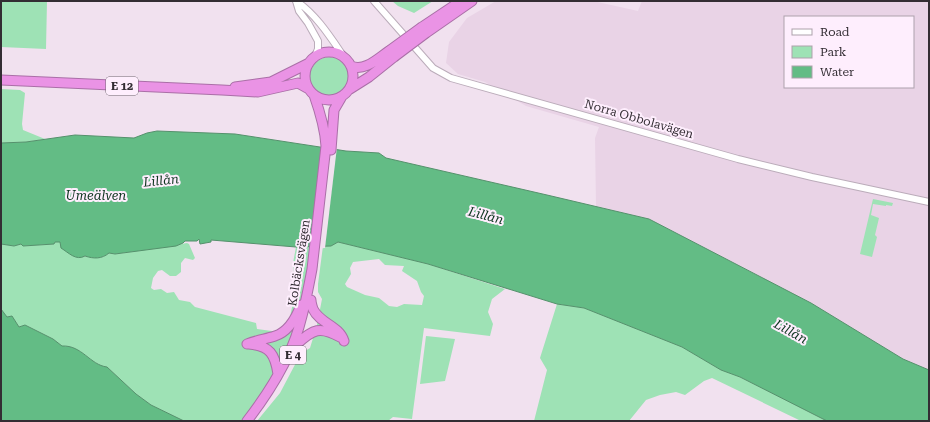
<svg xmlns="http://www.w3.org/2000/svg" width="930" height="422" font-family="'Roboto Serif',serif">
	<rect width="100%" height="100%" fill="#f1e1ef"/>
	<path fill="#e9d3e6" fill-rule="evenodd" d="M 496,1 L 593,1 L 638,11 L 642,1 L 929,1 L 929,370 L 903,359 L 811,303 L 649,219 L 596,206 L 595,138 L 599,127 L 526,106 L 485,82 L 458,74 L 446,63 L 449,42 L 467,18 ZM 785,17 L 913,17 L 913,87 L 785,87 Z"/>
	<path fill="#9ee2b5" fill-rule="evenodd" d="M 1,1 L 47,1 L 46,49 L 1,47 Z
		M 392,1 L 433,1 L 414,13 L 398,6 Z
		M309 78a21 21 0 1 1 42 0a21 21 0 1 1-42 0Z
		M 1,89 L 20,90 L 25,93 L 22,124 L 23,130 L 45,139 L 26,142 L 1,143 Z
		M 873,199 L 893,203 L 892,206 L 886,205 L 886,206 L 873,204 L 871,215 L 879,218 L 875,235 L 877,237 L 872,257 L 860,254 Z
		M 55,242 L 60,242 L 83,257 C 92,255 101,261 109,253 L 115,254 L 124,253 L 187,243 L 189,244 L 195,258 L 193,260 L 185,258 L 181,263 L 181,272 L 176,276 L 170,276 L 162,270 L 158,271 L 153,278 L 151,288 L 154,290 L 161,289 L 167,293 L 174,292 L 179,300 L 190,302 L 195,307 L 256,323 L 257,329 L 279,332 L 289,321 L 293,303 L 295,285 L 293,263 L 296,247 L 319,246 L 317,269 L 310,268 L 297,333 L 247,421 L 184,421 L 151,405 L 136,394 L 107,367 C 89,365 82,345 62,346 L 53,339 L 25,325 L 19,327 L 12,316 L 7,317 L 1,309 L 1,244 L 14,246 L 21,244 L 23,246 L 54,244 Z
		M 338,242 L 428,264 L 505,289 L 492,299 L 488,312 L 493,324 L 490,336 L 424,328 L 412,419 L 393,417 L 388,421 L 257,421 L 280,393 L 299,357 L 302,353 L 310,348 L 317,325 L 322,299 L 318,292 L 318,284 L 323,246 L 331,246 ZM 379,259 L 385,265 L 404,266 L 402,271 L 417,281 L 421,292 L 424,296 L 422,305 L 404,304 L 397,307 L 389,306 L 379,298 L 365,295 L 347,287 L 345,284 L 351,274 L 350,268 L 353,262 Z
		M 557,304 L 584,308 L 682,347 L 721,370 L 740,377 L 827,421 L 801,421 L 712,378 L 704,381 L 685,395 L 676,392 L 660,395 L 646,400 L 629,421 L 534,421 L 547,370 L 540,358 Z
		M 426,336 L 455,339 L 445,381 L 420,384 Z"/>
	<path fill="#63bc85" stroke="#55916c" d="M 157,131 L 235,134 L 346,151 L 379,153 L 386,158 L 547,195 L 649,219 L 811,303 L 903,359 L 929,370 L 929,421 L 827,421 L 740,377 L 721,370 L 682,347 L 584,308 L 557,304 L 428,264 L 338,242 L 331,246 L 296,247 L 211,240 L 211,242 L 200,244 L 199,239 L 197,241 L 185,241 L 183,243 L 176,246 L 115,254 L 109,253 C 102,259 94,259 85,256 C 76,261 69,253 61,248 L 60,242 L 55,242 L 54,244 L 23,246 L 21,244 L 14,246 L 1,244 L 1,143 L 26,142 L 75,135 L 134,138 L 147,133 Z
		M 1,309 L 7,317 L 12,316 L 19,327 L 25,325 L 53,339 L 62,346 C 82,345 90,365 107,367 L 136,394 L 151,405 L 184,421 L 1,421 Z"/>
	<path fill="#f1e1ef" d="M 323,145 L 337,147 L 325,248 L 312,249 Z"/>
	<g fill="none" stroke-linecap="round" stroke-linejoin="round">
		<g stroke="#bbacba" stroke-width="8">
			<path id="minor" d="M 296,1 C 316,14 331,38 344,57
				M 296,1 L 299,11 L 308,23 L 318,41 L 318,49 L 315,56
				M 374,1 L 433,68 L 451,78 L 738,159 L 812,177 L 929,202"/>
		</g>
		<g stroke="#aa6fa7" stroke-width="11">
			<path id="highway" d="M 422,27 L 461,1
				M 426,33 L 472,1
				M305 76a24 24 0 1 1 48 0a24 24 0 1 1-48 0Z
				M 351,66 C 365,72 378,58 389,51
				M 1,80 L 222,90 L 258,92 L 298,83 L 307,88
				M 235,87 L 271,82 L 309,63
				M 350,89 L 369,77 L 394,57
				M 331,150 L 334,110 L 341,98
				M 311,300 C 311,302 312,306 313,309 C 320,324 339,325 344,341
				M 247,344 C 257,340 266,339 275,336 C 288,332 296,318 301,305
				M 249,344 C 270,346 275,354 278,374
				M 297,344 C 313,329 320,326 340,337
				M 247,421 C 271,390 293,355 302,316 C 306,301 309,285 312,269 L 326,146 C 325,128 320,112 314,95"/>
		</g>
		<use href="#minor" stroke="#fff" stroke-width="6"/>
		<use href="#highway" stroke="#ea93e5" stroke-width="9"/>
		<g stroke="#aa6fa7" stroke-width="11" stroke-linecap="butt">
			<path id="highway-bridge" d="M 389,51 L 422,27
				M 394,57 L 426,33"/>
		</g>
		<use href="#highway-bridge" stroke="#ea93e5" stroke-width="9"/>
	</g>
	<g text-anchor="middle" stroke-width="4" stroke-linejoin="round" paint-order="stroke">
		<g fill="#feeefd" stroke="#706770" stroke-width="1">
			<rect x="106" y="77" width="32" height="18" rx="3"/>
			<rect x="280" y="346" width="26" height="18" rx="3"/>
		</g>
		<g font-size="11" font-weight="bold" fill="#332d33">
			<text x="122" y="90">E 12</text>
			<text x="293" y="359">E 4</text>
		</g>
		<g font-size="12" fill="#332d33" stroke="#feeefd">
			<text transform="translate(639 119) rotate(16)" y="4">Norra Obbolavägen</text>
			<text transform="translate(299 263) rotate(-81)" y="4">Kolbäcksvägen</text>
		</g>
		<g font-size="13" font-style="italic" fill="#0e351f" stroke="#feeefd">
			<text transform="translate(161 180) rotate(-6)" y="5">Lillån</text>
			<text x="96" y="200">Umeälven</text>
			<text transform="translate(486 215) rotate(15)" y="5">Lillån</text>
			<text transform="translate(791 331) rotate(29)" y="5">Lillån</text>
		</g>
	</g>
	<rect width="930" height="422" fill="none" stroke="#332d33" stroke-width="4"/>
	<rect x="784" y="16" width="130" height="72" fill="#feeefd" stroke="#ada1ac"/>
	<rect x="792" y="29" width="20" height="6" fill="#ffffff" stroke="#ada1ac"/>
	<text x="820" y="36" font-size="12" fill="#332d33">Road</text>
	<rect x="792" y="46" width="20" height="12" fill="#9ee2b5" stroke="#ada1ac"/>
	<text x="820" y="56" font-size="12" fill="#332d33">Park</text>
	<rect x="792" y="66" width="20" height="12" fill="#63bc85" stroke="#ada1ac"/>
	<text x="820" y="76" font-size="12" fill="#332d33">Water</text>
</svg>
